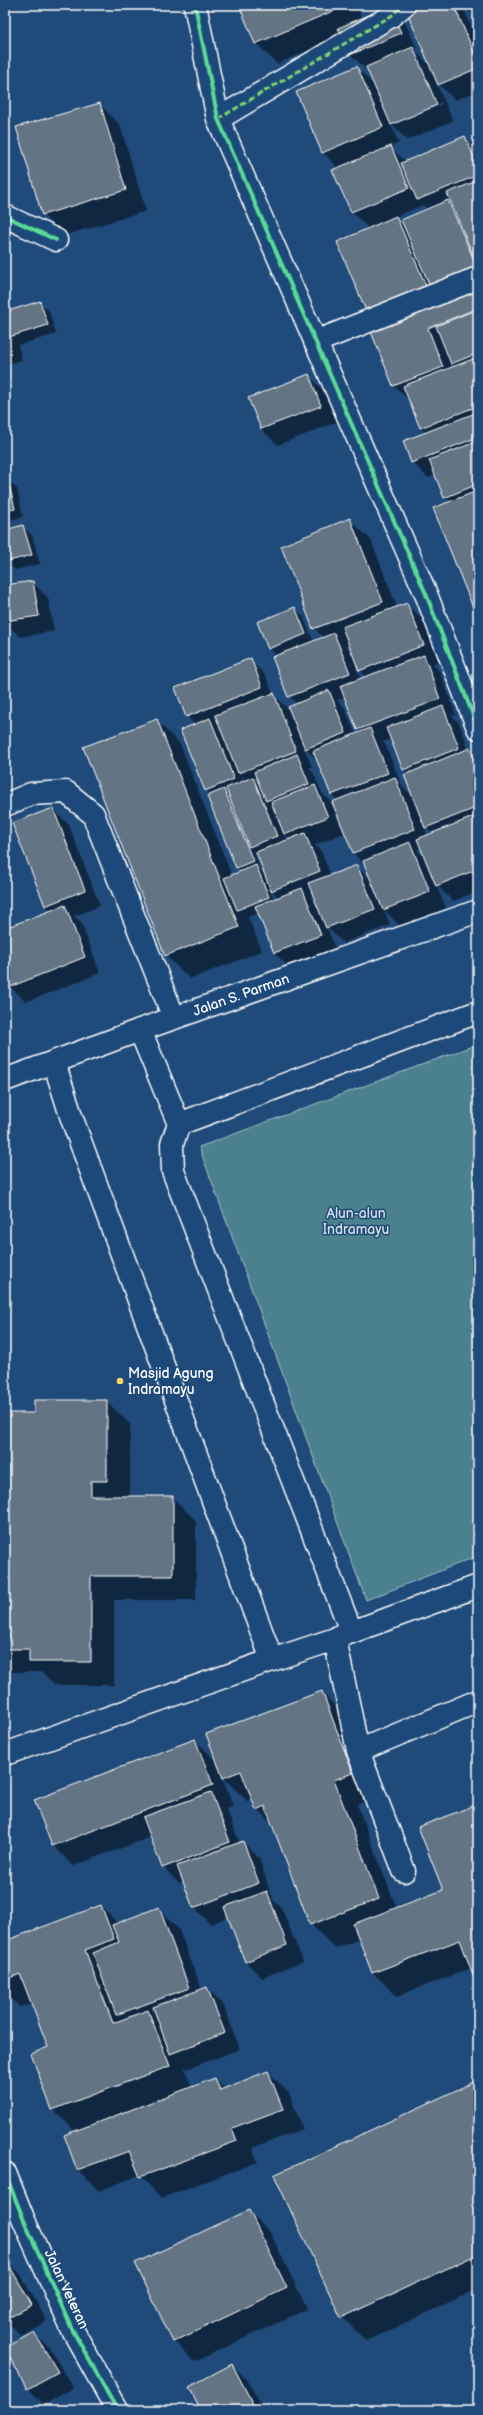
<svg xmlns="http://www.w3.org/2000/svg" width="483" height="2415" font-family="'Balsamiq Sans',sans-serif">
	<rect width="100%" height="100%" fill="#1f4a7a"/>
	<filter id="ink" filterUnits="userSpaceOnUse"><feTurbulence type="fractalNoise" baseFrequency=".025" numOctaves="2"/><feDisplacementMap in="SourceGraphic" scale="8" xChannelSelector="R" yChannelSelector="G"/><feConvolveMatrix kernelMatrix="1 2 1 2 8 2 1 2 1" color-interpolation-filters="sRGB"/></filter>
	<g filter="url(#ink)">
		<path fill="#4c818f" stroke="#a6c0c7" d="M 478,1044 L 478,1556 L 366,1600 L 199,1147 Z"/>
		<path fill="#0007" fill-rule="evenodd" d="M 240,5 L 356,5 L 362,19 L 390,8 L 406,24 L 417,49 L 414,50 L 432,67 L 405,5 L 462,5 L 478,42 L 478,91 L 455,100 L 436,82 L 453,121 L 407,140 L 390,123 L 399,143 L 390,147 L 406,162 L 465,138 L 478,151 L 478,618 L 450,502 L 445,497 L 436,475 L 428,478 L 412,462 L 427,433 L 421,428 L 410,401 L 394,386 L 369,229 L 352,212 L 334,171 L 339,169 L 323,152 L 357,68 L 375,86 L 368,69 L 367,70 L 350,54 L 343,36 L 277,64 L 256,43 ZM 442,102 L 442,104 L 398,123 L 398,120 ZM 423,205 L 428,210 L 405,227 L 395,217 ZM 450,361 L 455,366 L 452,368 Z
			M 463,5 L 478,5 L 478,20 Z
			M 478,24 L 478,34 L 474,25 Z
			M 99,104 L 120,125 L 146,211 L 63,236 L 43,215 Z
			M 40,302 L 49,311 L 56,334 L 18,345 L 22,360 L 5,365 L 5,303 L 8,312 Z
			M 308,375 L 324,391 L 337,422 L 278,445 L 261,429 L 249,399 Z
			M 8,480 L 17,489 L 23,517 L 5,521 L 5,481 Z
			M 350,520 L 371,540 L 397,607 L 407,604 L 423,620 L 439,661 L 432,664 L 440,672 L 456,715 L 452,716 L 459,723 L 469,750 L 478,758 L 478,891 L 453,901 L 436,885 L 446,908 L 400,926 L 384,910 L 390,925 L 343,943 L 327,927 L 336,951 L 291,969 L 274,953 L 259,913 L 248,917 L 262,951 L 190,979 L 166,956 L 156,720 L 180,744 L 232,876 L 242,872 L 237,867 L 211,795 L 206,790 L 195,725 L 187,716 L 250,660 L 266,676 L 273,694 L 290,711 L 297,704 L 289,696 L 277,656 L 269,648 L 295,608 L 303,617 L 314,642 L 324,638 L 314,628 ZM 349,644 L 353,653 L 345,645 ZM 356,667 L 367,677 L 361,679 ZM 345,697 L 358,730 L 361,733 L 356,735 L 345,708 L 337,700 ZM 220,726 L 223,733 L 217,727 ZM 392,739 L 404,770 L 408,774 L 413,797 L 401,784 L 386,746 L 383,742 ZM 304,747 L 318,761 L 331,794 L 338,801 L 334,802 L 353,853 L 366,866 L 373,882 L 356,866 L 331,876 L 321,851 L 315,845 L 344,833 L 331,802 L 322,793 L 313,772 L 309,768 L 312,767 ZM 241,775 L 247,781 L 244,782 ZM 423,825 L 433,834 L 428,836 ZM 285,834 L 291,840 L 288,841 ZM 422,848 L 427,860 L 417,850 ZM 253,849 L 257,854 L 266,877 L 260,870 ZM 270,889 L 279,898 L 274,900 ZM 314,896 L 318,905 L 310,897 Z
			M 23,527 L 32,535 L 40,564 L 15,570 L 6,562 L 5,557 L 5,531 Z
			M 32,582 L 48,598 L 54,631 L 21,637 L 5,624 L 5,586 Z
			M 53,809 L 69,825 L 100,906 L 74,916 L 81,922 L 100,973 L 26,1002 L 10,986 L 5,973 L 5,929 L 52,911 L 45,905 Z
			M 106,1401 L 130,1424 L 130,1497 L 172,1497 L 196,1521 L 196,1600 L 114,1600 L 114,1685 L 54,1685 L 41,1672 L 5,1672 L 5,1414 L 36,1414 Z
			M 321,1692 L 345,1716 L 376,1797 L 357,1804 L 397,1909 L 444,1891 L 478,1805 L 478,1985 L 472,1968 L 397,1996 L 373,1973 L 360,1939 L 335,1948 L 311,1925 L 274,1826 L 257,1809 L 253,1799 L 247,1801 L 221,1775 L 233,1806 L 226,1809 L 240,1843 L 243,1842 L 259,1858 L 273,1900 L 282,1909 L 303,1962 L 262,1978 L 245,1961 L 228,1917 L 210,1924 L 194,1907 L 184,1881 L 179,1883 L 163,1867 L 151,1837 L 73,1866 L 53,1845 L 195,1740 L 218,1763 Z
			M 101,1906 L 118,1924 L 158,1909 L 179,1930 L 202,1990 L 207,1988 L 223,2004 L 240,2049 L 187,2069 L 184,2066 L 192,2088 L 215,2079 L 225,2089 L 268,2072 L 289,2093 L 303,2129 L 252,2148 L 258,2162 L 161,2198 L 140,2175 L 99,2191 L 78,2170 L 65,2136 L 76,2132 L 53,2109 L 49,2048 L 32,2003 L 20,2007 L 5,1992 L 5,1942 Z
			M 478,2081 L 478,2289 L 366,2341 L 342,2317 Z
			M 249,2211 L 270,2232 L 307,2309 L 194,2362 L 174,2341 Z
			M 5,2260 L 21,2275 L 47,2321 L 21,2336 L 5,2320 Z
			M 34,2333 L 50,2349 L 73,2388 L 44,2405 L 28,2388 L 5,2349 Z
			M 232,2365 L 248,2381 L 263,2410 L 202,2410 Z"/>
		<path fill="#647584" stroke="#fff" d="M 239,5 L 344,5 L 345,6 L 255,44 Z
			M 404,5 L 454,5 L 478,62 L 478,68 L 438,85 Z
			M 390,6 L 401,33 L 350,55 L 338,28 Z
			M 413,47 L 437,105 L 391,125 L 366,67 Z
			M 357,66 L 383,127 L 322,153 L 296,92 Z
			M 100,103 L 126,190 L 42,215 L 16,127 Z
			M 465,136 L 478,167 L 478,175 L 417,200 L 401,163 Z
			M 391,146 L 409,188 L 351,212 L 332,170 Z
			M 474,182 L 478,191 L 478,267 L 447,193 Z
			M 448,200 L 477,267 L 430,286 L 401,220 Z
			M 396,216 L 427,288 L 367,313 L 337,242 Z
			M 478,284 L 478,308 L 428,328 L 443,367 L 393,386 L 369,327 Z
			M 40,301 L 48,325 L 9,337 L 5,323 L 5,312 Z
			M 478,309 L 478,353 L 451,364 L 436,326 Z
			M 478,357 L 478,406 L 420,428 L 403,386 Z
			M 309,374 L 321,406 L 261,429 L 248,398 Z
			M 478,412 L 478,437 L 411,463 L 403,441 Z
			M 478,441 L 478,484 L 444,498 L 429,460 Z
			M 8,479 L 15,509 L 5,511 L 5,480 Z
			M 472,493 L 478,507 L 478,620 L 433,508 Z
			M 350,518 L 383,602 L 313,629 L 281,546 Z
			M 23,525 L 32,555 L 5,562 L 5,530 Z
			M 33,581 L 39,616 L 5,621 L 5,585 Z
			M 407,603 L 424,645 L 359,671 L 342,627 Z
			M 295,607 L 306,634 L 268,649 L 257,622 Z
			M 334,633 L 350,673 L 288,697 L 272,657 Z
			M 424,655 L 440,699 L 357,730 L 340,686 Z
			M 251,658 L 262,687 L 186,717 L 175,688 Z
			M 329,690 L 346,733 L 305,749 L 288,707 Z
			M 274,693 L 296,751 L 238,773 L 215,715 Z
			M 443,706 L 459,748 L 403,770 L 386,728 Z
			M 210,718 L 234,779 L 205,791 L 180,730 Z
			M 157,719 L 239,927 L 165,956 L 83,747 Z
			M 370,728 L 388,773 L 331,795 L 313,751 Z
			M 470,748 L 478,768 L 478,807 L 425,828 L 404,775 Z
			M 297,754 L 309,784 L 266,801 L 254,772 Z
			M 253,777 L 277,836 L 249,847 L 226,788 Z
			M 395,777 L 415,829 L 353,853 L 332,802 Z
			M 315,785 L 328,817 L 284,834 L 271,802 Z
			M 224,789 L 253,861 L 236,868 L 207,796 Z
			M 53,808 L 85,890 L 45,906 L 12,823 Z
			M 478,815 L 478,869 L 436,886 L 417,839 Z
			M 305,833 L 320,871 L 271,891 L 256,852 Z
			M 410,842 L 430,892 L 383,910 L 363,861 Z
			M 256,865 L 269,897 L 237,910 L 224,878 Z
			M 357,865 L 375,909 L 326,928 L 308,883 Z
			M 302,888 L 321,935 L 274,953 L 255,906 Z
			M 65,905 L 85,957 L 10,987 L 5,975 L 5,928 Z
			M 34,1400 L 107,1400 L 107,1481 L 91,1481 L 91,1496 L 173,1496 L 173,1576 L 91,1576 L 91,1662 L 29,1662 L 29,1649 L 5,1649 L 5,1413 L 34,1413 Z
			M 322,1691 L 353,1773 L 334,1780 L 379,1899 L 310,1925 L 265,1806 L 256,1810 L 241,1771 L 223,1778 L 206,1734 Z
			M 195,1739 L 213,1785 L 52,1846 L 34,1800 Z
			M 211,1792 L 230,1842 L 162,1868 L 143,1817 Z
			M 478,1804 L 478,1988 L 460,1940 L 372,1973 L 353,1924 L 443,1890 L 418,1827 Z
			M 243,1841 L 259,1883 L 193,1908 L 177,1866 Z
			M 267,1891 L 287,1945 L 245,1962 L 224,1907 Z
			M 101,1905 L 114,1939 L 85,1950 L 113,2023 L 148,2010 L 170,2066 L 52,2110 L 31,2054 L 48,2047 L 20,1974 L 5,1980 L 5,1941 Z
			M 159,1907 L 189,1988 L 116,2015 L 93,1953 L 119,1942 L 112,1925 Z
			M 207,1987 L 225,2033 L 170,2054 L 153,2007 Z
			M 268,2071 L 283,2109 L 232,2128 L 237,2141 L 140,2177 L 129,2151 L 77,2170 L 64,2135 L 215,2078 L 220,2090 Z
			M 478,2080 L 478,2254 L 341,2318 L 274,2175 Z
			M 249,2210 L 287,2288 L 173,2342 L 135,2263 Z
			M 5,2258 L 32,2305 L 5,2320 Z
			M 34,2332 L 58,2372 L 27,2389 L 5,2348 Z
			M 232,2364 L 256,2410 L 201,2410 L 189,2387 Z"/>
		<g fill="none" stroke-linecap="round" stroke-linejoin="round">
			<g stroke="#fff" stroke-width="25">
				<path id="minor" d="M 195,5 L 218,119 L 426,594 L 478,728
					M 218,119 L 391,16 L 404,5
					M 5,216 L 56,240
					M 315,342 L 478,278
					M 5,805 L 31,794 L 66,792 L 93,814 L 174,1018
					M 140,1030 L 179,1124 L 172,1144 L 173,1171 L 351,1631
					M 179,1124 L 478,1012
					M 338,1637 L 478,1586
					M 272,1660 L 335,1639 L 358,1751 L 404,1871
					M 358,1751 L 478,1701
					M 5,1754 L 272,1660 L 72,1119 L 54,1062
					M 5,2173 L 23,2218 L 72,2329 L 117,2410"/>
			</g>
			<g stroke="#fff" stroke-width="25">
				<g id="major">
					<path id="s1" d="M 5,1080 L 140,1030 L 478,911"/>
				</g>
			</g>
			<use href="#minor" stroke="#1f4a7a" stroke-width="22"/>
			<use href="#major" stroke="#1f4a7a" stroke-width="22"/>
			<path stroke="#7fd670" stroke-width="3" stroke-dasharray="6 3" stroke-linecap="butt" d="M 218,119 L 391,16 L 404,5"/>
			<g stroke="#1f4a7a" stroke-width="6">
				<path id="cycleway" d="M 195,5 L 218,119 L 426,594 L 478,728
					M 5,216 L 56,240
					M 5,2173 L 23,2218 L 72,2329 L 117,2410"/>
			</g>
			<use href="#cycleway" stroke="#5adb95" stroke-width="4"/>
		</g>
	</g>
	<circle fill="#ffd166" stroke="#1f4a7a" stroke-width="1.5" cx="120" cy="1381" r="4"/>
	<g text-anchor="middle" stroke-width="3" stroke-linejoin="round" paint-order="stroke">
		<g font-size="14" fill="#fff" stroke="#1f4a7a">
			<text dy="5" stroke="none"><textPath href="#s1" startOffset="251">Jalan S. Parman</textPath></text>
			<text transform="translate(67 2289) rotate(65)" y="5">Jalan Veteran</text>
		</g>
		<g font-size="14" fill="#d2e0e3" stroke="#1f4a7a">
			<text x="356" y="1218">Alun-alun<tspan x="356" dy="16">Indramayu</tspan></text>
		</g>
		<g font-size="14" fill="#fff" stroke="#1f4a7a" text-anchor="start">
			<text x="128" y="1378">Masjid Agung<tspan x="128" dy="16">Indramayu</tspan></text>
		</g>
	</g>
	<rect width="483" height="2415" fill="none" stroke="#1f4a7a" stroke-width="20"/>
	<rect x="10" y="10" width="463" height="2395" fill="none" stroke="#fff" stroke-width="1.5" filter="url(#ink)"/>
</svg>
